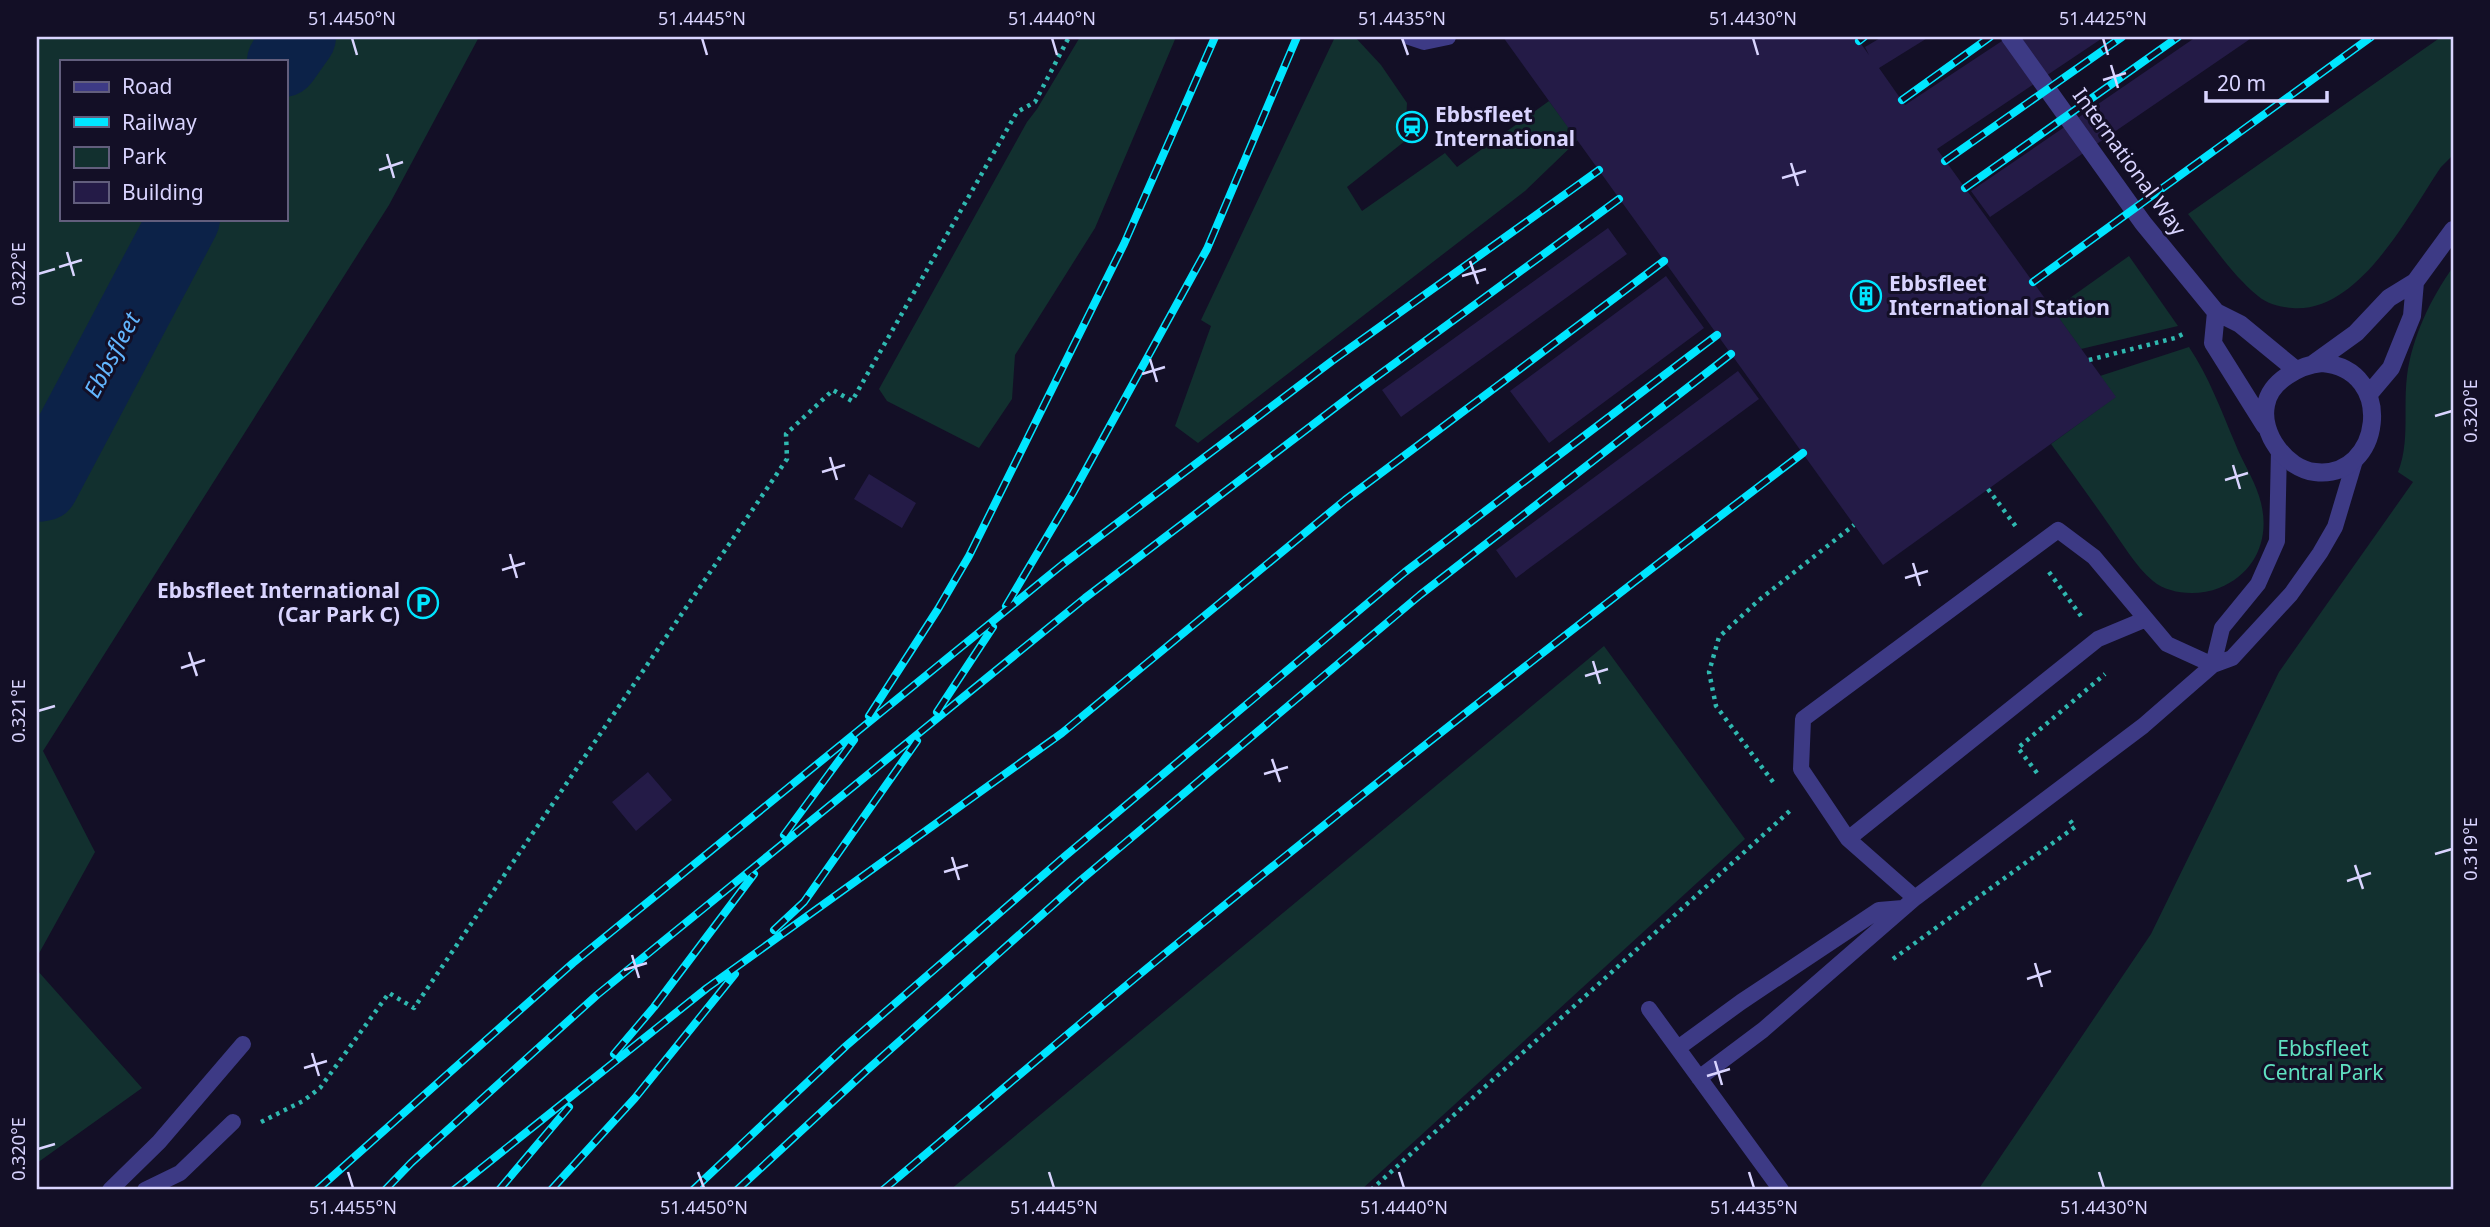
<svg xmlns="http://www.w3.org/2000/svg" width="2490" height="1227" font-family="'Noto Sans',sans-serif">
	<rect width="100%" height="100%" fill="#130f26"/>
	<path fill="#12302f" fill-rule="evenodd" d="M 37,37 L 479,37 L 389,205 L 43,751 L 95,852 L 37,957 ZM 61,61 L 285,61 L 285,219 L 61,219 Z
		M 1080,37 L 1176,37 L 1095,228 L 1015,355 L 1012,399 L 979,448 L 887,401 L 879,389 L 1027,122 L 1037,109 Z
		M 1335,37 L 1355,37 L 1381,65 L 1407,103 L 1405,141 L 1347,187 L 1362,211 L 1445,153 L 1457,167 L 1549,101 L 1578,140 L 1525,191 L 1198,443 L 1175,426 L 1211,326 L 1201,320 Z
		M 2441,37 L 2453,37 L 2453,155 L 2441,167 C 2409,214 2359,314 2292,308 C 2281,307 2267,304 2258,296 C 2231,274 2210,241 2188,214 Z
		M 2129,256 L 2178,326 L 2081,349 L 2053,310 Z
		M 2453,267 L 2453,1190 L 1978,1190 L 2151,934 L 2279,672 L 2413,482 L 2398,472 C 2410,442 2403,408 2407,376 C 2412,337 2431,298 2453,267 Z
		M 2189,347 C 2209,377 2221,410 2235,443 C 2242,461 2253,477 2259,496 C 2272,535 2257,573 2219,588 C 2199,596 2170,595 2153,581 C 2135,566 2121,541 2107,522 C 2089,496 2070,470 2051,444 L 2115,397 L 2100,376 Z
		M 1604,646 L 1745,839 L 1361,1190 L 950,1190 Z
		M 37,970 L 142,1088 L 37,1163 Z"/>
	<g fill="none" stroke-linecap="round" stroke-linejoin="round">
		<path stroke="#0c2248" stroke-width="72" d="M 283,61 L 300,37
			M 37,486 L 43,485 L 184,219"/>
	</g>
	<path fill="#241b47" d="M 1503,37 L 1856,37 L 1869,55 L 1865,47 L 1882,37 L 1929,37 L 1879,68 L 1905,105 L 2008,37 L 2104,37 L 1937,149 L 2116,397 L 1883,565 Z
		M 2196,37 L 2253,37 L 1990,217 L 1971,191 Z
		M 1608,228 L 1627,254 L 1401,417 L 1382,390 Z
		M 1666,276 L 1704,328 L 1549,443 L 1510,391 Z
		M 1738,371 L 1759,399 L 1516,578 L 1496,550 Z
		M 869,474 L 916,503 L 902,528 L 854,499 Z
		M 648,772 L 672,800 L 636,831 L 612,802 Z"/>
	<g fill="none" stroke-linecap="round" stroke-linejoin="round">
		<path stroke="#2fb8b0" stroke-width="4.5" stroke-dasharray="3.5 5" stroke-linecap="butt" d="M 2089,360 L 2175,338 L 2185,333
			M 1988,489 L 2017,528
			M 2049,572 L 2081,616
			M 2037,773 L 2018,748 L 2105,674
			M 1773,782 L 1716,706 L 1709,672 L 1719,637 L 1759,600 L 1854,525
			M 1893,959 L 2075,827 L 2068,818
			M 261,1122 L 303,1101 L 320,1088 L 389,993 L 414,1008 L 787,459 L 786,434 L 833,390 L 852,401 L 1017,112 L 1035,102 L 1069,37
			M 1371,1190 L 1793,808"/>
		<path stroke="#3d3a85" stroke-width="16" d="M 1409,37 L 1424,42 L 1448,37
			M 2213,665 L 2222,628 L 2258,584 L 2277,541 L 2279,450
			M 1848,839 L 2098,639 L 2146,619
			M 1915,898 L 1848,839 L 1801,769 L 1803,719 L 2058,530 L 2094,557 L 2167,644 L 2213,665
			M 1649,1009 L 1781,1190
			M 1678,1048 L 1741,1002 L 1879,910 L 1903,908
			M 1699,1078 L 1763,1030 L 1915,898 L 2143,726 L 2213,665 L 2232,658 L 2291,594 L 2320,553 L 2335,527 L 2356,457
			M 110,1190 L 159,1142 L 243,1044
			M 145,1190 L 180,1173 L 233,1122"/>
		<path stroke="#3d3a85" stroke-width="18" d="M 2010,37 L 2143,223 L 2216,312 L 2240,324 L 2296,370
			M 2216,312 L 2213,343 L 2265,426
			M 2322,363 C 2397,369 2382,480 2315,472 C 2286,469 2260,433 2266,405 C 2270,381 2300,365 2322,363 Z
			M 2313,364 L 2356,333 L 2389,298 L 2415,282 L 2453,230
			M 2369,394 L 2391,368 L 2412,316 L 2415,282"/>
		<g stroke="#00e5ff" stroke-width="8">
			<path id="rail" d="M 1859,41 L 1864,37
				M 1902,100 L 1990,37
				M 1945,161 L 2122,37
				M 1965,188 L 2178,37
				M 2033,282 L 2371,37
				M 1006,606 L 1073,493 L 1207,249 L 1297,37
				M 937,712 L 993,627
				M 869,716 L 938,609 L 969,556 L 1124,244 L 1215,37
				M 784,835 L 854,740
				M 774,930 L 804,902 L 917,741
				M 614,1054 L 654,1007 L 754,874
				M 317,1190 L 573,963 L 1063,564 L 1332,361 L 1599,170
				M 385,1190 L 411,1163 L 597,995 L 1085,598 L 1357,391 L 1619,199
				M 454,1190 L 707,988 L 1062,733 L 1345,500 L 1664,261
				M 499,1190 L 569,1107
				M 551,1190 L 635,1098 L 735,974
				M 693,1190 L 846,1046 L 1064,857 L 1405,572 L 1717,335
				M 737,1190 L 866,1071 L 1081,880 L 1420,595 L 1731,354
				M 883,1190 C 981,1108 1078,1024 1178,943 C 1383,776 1592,613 1803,453"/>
		</g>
		<use href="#rail" stroke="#130f26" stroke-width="5" stroke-dasharray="16" stroke-linecap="butt"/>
	</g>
	<path fill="none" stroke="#d9d4ff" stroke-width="2.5" d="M 352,38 L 357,55M 702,38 L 707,55M 1052,38 L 1057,55M 1402,38 L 1408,55M 1753,38 L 1758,55M 2103,38 L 2108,55M 2111,65 L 2118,88M 2103,80 L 2126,73M 387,154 L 394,178M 1791,163 L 1798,186M 379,170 L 403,162M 1782,178 L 1806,171M 67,252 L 74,276M 1470,261 L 1478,284M 59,267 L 82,260M 38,274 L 55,269M 1462,276 L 1486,269M 1150,359 L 1157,382M 1142,374 L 1165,367M 2435,416 L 2452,411M 830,457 L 837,480M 2233,465 L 2240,489M 822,472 L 845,465M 2225,480 L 2248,473M 510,554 L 517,578M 1913,563 L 1920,586M 502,570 L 525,563M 1905,578 L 1928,571M 189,652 L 197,676M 1593,661 L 1600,684M 181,668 L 205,660M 1585,676 L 1608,669M 38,711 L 55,706M 1272,759 L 1280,782M 1264,774 L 1288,767M 2435,854 L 2452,849M 952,857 L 959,880M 2355,865 L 2363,889M 944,872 L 968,865M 2347,881 L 2371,873M 632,955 L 639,978M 2035,963 L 2042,987M 624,970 L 647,963M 2027,979 L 2051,971M 312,1053 L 319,1076M 1715,1061 L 1722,1085M 304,1068 L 327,1061M 1707,1076 L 1730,1069M 38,1149 L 55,1144M 348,1172 L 353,1188M 698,1172 L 704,1188M 1049,1172 L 1054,1188M 1399,1172 L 1404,1188M 1749,1172 L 1754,1188M 2099,1172 L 2104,1188"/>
	<defs>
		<g id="station-ring" transform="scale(1.575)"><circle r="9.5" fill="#130f26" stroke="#00e5ff" stroke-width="1.5"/><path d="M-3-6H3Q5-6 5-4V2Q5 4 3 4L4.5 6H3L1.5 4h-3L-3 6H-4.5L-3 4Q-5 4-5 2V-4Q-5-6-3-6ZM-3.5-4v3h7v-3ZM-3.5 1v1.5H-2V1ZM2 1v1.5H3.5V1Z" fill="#00e5ff"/></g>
		<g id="building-ring" transform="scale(1.575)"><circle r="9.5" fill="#130f26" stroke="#00e5ff" stroke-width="1.5"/><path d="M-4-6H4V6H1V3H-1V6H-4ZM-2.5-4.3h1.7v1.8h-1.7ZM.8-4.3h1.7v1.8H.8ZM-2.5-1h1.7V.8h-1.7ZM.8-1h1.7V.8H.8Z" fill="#00e5ff"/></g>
		<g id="parking-ring" transform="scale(1.575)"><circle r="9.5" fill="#130f26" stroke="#00e5ff" stroke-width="1.5"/><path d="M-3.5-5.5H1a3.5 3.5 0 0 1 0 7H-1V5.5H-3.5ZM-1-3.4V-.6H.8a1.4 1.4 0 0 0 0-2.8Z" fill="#00e5ff"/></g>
	</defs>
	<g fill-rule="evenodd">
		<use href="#station-ring" x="1412" y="127"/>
		<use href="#building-ring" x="1866" y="296"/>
		<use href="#parking-ring" x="423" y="603"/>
	</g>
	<g text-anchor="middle" stroke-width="6" stroke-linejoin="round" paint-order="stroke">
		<g font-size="21" font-weight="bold" fill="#d9d4ff" stroke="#130f26" text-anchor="start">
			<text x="1435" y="122">Ebbsfleet<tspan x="1435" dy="24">International</tspan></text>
			<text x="1889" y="291">Ebbsfleet<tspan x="1889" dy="24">International Station</tspan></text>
			<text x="400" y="598" text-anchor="end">Ebbsfleet International<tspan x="400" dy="24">(Car Park C)</tspan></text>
		</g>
		<g font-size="21" fill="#d9d4ff" stroke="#130f26">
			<text transform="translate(2129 162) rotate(54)" y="7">International Way</text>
		</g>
		<g font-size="21" fill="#5fe0c0" stroke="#130f26">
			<text x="2323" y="1056">Ebbsfleet<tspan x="2323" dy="24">Central Park</tspan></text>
		</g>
		<g font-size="23" font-style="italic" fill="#62b6ff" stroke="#130f26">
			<text transform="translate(112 355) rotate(-62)" y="8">Ebbsfleet</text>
		</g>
	</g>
	<rect width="2490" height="1227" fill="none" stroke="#130f26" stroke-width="77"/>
	<rect x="60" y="60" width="228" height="161" fill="#130f26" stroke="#625e7d" stroke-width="2"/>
	<rect x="74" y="82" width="35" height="10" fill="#3d3a85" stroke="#625e7d" stroke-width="2"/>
	<text x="122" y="94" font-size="21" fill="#d9d4ff">Road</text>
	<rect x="74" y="117" width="35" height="10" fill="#00e5ff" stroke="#625e7d" stroke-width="2"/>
	<text x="122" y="130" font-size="21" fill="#d9d4ff">Railway</text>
	<rect x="74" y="147" width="35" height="21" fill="#12302f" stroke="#625e7d" stroke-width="2"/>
	<text x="122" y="164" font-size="21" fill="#d9d4ff">Park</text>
	<rect x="74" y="182" width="35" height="21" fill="#241b47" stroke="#625e7d" stroke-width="2"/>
	<text x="122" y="200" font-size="21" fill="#d9d4ff">Building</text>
	<path d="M2206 91v10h121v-10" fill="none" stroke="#d9d4ff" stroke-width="3.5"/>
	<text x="2217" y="91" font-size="21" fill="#d9d4ff" stroke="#130f26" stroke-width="5" paint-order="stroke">20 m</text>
	<rect x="38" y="38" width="2414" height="1150" fill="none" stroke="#d9d4ff" stroke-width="2.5"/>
	<g font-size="18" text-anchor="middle" fill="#d9d4ff">
		<text x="352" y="25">51.4450°N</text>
		<text x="702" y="25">51.4445°N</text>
		<text x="1052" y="25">51.4440°N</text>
		<text x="1402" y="25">51.4435°N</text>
		<text x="1753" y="25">51.4430°N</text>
		<text x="2103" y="25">51.4425°N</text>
		<text transform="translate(19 274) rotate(-90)" y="6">0.322°E</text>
		<text transform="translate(2471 411) rotate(-90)" y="6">0.320°E</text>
		<text transform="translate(19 711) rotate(-90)" y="6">0.321°E</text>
		<text transform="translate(2471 849) rotate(-90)" y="6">0.319°E</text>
		<text transform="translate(19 1149) rotate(-90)" y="6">0.320°E</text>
		<text x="353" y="1214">51.4455°N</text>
		<text x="704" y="1214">51.4450°N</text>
		<text x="1054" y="1214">51.4445°N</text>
		<text x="1404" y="1214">51.4440°N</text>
		<text x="1754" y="1214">51.4435°N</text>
		<text x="2104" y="1214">51.4430°N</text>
	</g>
</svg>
